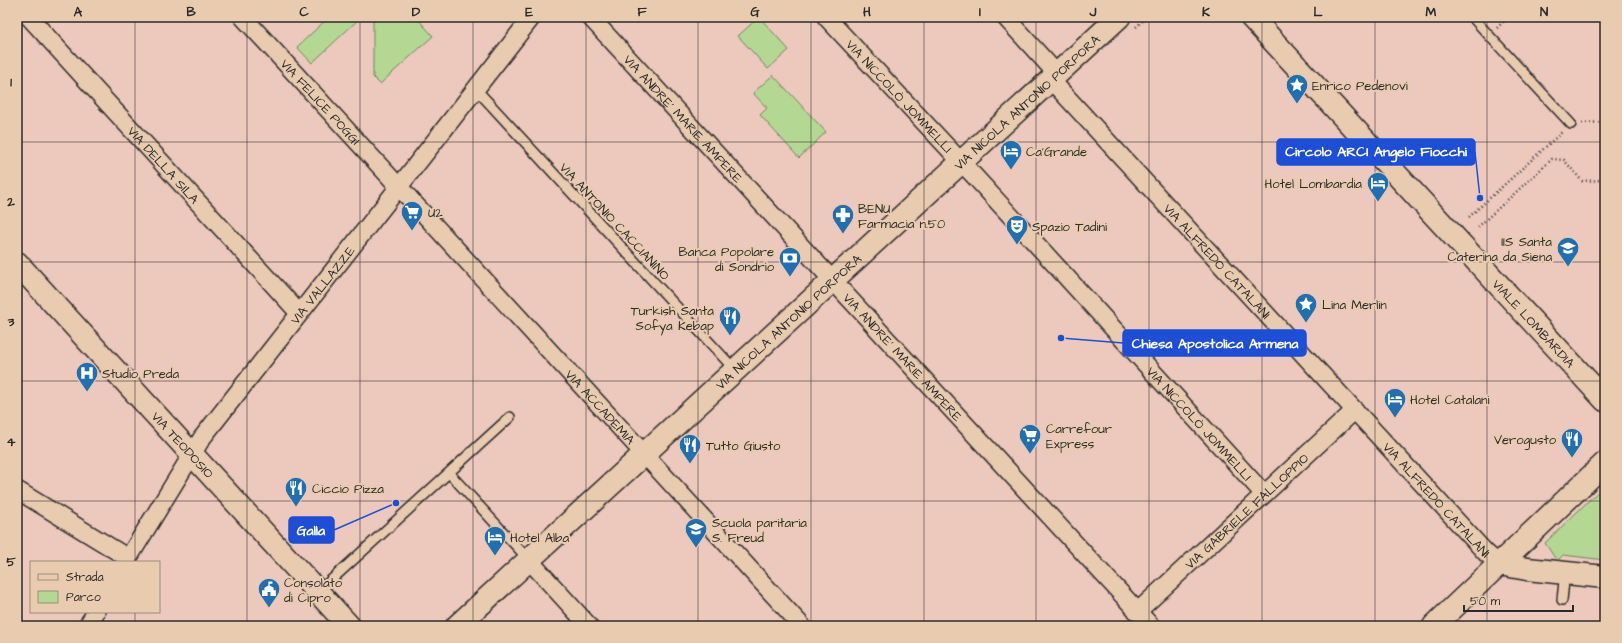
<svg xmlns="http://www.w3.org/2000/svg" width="1622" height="643" font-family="'Architects Daughter',sans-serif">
	<rect width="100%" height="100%" fill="#edc8bd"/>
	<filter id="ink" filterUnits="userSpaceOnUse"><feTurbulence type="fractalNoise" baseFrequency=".025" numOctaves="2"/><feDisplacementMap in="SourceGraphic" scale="8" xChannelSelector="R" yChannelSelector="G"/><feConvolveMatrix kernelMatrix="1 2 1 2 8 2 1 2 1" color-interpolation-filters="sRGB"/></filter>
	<g filter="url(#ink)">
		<path fill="#b4d893" stroke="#70825f" d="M 329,17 L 416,17 L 433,36 L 380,84 L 373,77 L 373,19 L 360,18 L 312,63 L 297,47 Z
			M 759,17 L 789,50 L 768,69 L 738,36 Z
			M 773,75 L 826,132 L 799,158 L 760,115 L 767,108 L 753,93 Z
			M 1605,485 L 1605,560 L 1563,555 L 1557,561 L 1545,543 Z"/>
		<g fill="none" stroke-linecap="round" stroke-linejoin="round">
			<g stroke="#2b2b2b" stroke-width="12">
				<path id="lane" d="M 1472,17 L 1571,124
					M 476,89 L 735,370
					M 449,473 L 529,560
					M 318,592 L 510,417
					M 1562,600 L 1565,572"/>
			</g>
			<g stroke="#2b2b2b" stroke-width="20">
				<g id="street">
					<path id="s1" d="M 29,17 L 299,313"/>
					<path id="s2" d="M 243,17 L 802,626"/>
					<path id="s3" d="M 590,17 L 1151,626"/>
					<path id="s4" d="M 826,17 L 977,179 L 1264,494"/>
					<path d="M 1005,17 L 1057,74"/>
					<path id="s5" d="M 1051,80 L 1486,553 L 1499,564"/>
					<path d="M 17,490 L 128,558"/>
					<path d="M 529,560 L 589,626"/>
					<path id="s6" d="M 126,562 L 202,438 L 532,17"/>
					<path id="s7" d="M 1137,612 L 1355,410"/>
					<path d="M 87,626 L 96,612"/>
				</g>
			</g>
			<g stroke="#2b2b2b" stroke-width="25">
				<g id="secondary">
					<path id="s8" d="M 1251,17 L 1605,400"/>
					<path id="s9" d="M 17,263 L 349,626"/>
					<path d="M 1499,564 L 1527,569 L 1605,577"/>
					<path d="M 1434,626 L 1605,463"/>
				</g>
			</g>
			<g stroke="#2b2b2b" stroke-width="25">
				<g id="primary">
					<path id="s10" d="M 457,626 L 1119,17"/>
				</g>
			</g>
			<path stroke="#2b2b2b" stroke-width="2.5" stroke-dasharray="1 3" stroke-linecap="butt" d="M 1136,27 L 1147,17
				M 1497,28 L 1508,17
				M 1582,123 L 1605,122
				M 1469,217 L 1562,132
				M 1478,227 L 1552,159 L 1564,160 L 1582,181 L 1605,180"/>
			<use href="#lane" stroke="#e9cbb0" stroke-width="9"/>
			<use href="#street" stroke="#e9cbb0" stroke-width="17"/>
			<use href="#secondary" stroke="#e9cbb0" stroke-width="22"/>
			<use href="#primary" stroke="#e9cbb0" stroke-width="22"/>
		</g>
	</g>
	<path fill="none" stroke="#2b2b2b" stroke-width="1" stroke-opacity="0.55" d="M 135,17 L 135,562M 247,17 L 247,626M 360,17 L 360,626M 473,17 L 473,626M 586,17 L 586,626M 698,17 L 698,626M 811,17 L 811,626M 924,17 L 924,626M 1036,17 L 1036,626M 1149,17 L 1149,626M 1262,17 L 1262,626M 1375,17 L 1375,626M 1487,17 L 1487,626M 17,142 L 1605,142M 17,262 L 1605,262M 17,381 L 1605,381M 17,501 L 1605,501M 135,612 L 135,626"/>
	<defs>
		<g id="sight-pin" transform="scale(1.15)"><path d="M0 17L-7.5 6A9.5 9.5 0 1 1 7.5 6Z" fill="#1f6fb2" stroke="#e9cbb0"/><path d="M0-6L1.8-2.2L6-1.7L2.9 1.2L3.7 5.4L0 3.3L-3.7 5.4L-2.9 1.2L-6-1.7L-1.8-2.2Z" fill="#fff"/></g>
		<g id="hotel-pin" transform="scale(1.15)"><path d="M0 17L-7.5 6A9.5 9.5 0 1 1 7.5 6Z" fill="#1f6fb2" stroke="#e9cbb0"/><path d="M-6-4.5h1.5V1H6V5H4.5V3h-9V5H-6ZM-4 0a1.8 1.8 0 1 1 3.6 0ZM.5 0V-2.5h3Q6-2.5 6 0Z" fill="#fff"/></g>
		<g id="supermarket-pin" transform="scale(1.15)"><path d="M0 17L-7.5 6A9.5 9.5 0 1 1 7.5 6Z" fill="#1f6fb2" stroke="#e9cbb0"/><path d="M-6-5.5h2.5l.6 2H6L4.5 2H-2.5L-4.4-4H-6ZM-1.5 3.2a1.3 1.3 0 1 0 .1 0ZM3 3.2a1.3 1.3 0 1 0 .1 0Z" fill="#fff"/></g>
		<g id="pharmacy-pin" transform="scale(1.15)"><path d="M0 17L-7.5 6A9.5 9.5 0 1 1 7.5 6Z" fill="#1f6fb2" stroke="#e9cbb0"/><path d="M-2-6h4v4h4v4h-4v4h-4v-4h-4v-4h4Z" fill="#fff"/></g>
		<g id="theatre-pin" transform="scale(1.15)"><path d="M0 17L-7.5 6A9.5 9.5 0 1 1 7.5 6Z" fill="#1f6fb2" stroke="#e9cbb0"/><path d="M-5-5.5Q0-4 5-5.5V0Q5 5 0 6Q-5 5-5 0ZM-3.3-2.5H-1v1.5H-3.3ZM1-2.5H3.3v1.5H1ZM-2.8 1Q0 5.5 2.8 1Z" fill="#fff"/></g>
		<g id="school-pin" transform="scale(1.15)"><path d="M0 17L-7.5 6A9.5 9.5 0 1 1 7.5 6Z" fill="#1f6fb2" stroke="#e9cbb0"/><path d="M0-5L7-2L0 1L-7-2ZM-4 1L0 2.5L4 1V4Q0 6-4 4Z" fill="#fff"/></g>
		<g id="bank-pin" transform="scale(1.15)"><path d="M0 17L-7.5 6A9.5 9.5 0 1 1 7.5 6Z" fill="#1f6fb2" stroke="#e9cbb0"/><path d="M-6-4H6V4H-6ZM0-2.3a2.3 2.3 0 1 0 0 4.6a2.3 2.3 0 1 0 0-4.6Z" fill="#fff"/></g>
		<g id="restaurant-pin" transform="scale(1.15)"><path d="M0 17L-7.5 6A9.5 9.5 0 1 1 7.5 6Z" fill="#1f6fb2" stroke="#e9cbb0"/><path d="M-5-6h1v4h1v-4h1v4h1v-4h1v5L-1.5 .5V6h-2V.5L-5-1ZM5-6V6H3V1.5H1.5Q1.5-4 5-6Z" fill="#fff"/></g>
		<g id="hospital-pin" transform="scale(1.15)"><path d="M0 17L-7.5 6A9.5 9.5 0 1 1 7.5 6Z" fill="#1f6fb2" stroke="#e9cbb0"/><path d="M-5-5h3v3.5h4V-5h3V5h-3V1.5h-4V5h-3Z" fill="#fff"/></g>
		<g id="civic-pin" transform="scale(1.15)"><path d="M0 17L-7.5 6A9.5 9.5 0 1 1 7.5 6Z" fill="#1f6fb2" stroke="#e9cbb0"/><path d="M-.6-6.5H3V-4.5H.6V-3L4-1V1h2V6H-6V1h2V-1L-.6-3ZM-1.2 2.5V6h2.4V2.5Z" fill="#fff"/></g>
	</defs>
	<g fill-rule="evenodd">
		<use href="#sight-pin" x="1297" y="85"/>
		<use href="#hotel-pin" x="1011" y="151"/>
		<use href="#hotel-pin" x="1378" y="183"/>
		<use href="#supermarket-pin" x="412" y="212"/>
		<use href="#pharmacy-pin" x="843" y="215"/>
		<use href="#theatre-pin" x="1017" y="226"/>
		<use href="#school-pin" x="1568" y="248"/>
		<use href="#bank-pin" x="790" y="258"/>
		<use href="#sight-pin" x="1306" y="304"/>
		<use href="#restaurant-pin" x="730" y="317"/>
		<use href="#hospital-pin" x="87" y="373"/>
		<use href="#hotel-pin" x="1395" y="399"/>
		<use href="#supermarket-pin" x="1030" y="435"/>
		<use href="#restaurant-pin" x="1572" y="439"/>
		<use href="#restaurant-pin" x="690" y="445"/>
		<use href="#restaurant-pin" x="296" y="488"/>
		<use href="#school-pin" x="696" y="529"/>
		<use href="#hotel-pin" x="495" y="537"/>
		<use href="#civic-pin" x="269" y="589"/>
	</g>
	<g text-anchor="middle" stroke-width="4" stroke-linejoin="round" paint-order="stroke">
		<g font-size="13" fill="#2b2b2b" stroke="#e9cbb0" text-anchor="start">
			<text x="1312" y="90">Enrico Pedenovi</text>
			<text x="1026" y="156">Ca'Grande</text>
			<text x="1362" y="188" text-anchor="end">Hotel Lombardia</text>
			<text x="858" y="213">BENU<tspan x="858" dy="15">Farmacia n.50</tspan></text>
			<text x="428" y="217">U2</text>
			<text x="1032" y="231">Spazio Tadini</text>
			<text x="1552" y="246" text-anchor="end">IIS Santa<tspan x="1552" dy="15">Caterina da Siena</tspan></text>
			<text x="774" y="256" text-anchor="end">Banca Popolare<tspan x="774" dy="15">di Sondrio</tspan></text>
			<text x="1322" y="309">Lina Merlin</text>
			<text x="714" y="315" text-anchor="end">Turkish Santa<tspan x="714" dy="15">Sofya Kebap</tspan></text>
			<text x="102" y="378">Studio Preda</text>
			<text x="1410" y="404">Hotel Catalani</text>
			<text x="1046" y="433">Carrefour<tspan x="1046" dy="15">Express</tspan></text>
			<text x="1556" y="444" text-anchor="end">Verogusto</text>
			<text x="706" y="450">Tutto Giusto</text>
			<text x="312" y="493">Ciccio Pizza</text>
			<text x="712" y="527">Scuola paritaria<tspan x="712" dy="15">S. Freud</tspan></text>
			<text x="510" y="542">Hotel Alba</text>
			<text x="284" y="587">Consolato<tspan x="284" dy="15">di Cipro</tspan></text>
		</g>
		<g font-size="13" fill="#2b2b2b" stroke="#e9cbb0">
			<text dy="5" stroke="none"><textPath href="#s4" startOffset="108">VIA NICCOLÒ JOMMELLI</textPath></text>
			<text dy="5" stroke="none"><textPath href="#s2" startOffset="115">VIA FELICE POGGI</textPath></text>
			<text dy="5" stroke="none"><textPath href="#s10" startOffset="774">VIA NICOLA ANTONIO PORPORA</textPath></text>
			<text dy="5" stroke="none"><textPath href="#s3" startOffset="138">VIA ANDRE' MARIE AMPERE</textPath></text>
			<text dy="5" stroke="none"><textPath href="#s1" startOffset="200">VIA DELLA SILA</textPath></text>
			<text transform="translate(615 221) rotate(47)" y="5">VIA ANTONIO CACCIANINO</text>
			<text dy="5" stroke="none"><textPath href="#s5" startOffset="246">VIA ALFREDO CATALANI</textPath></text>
			<text dy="5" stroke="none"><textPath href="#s6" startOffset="340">VIA VALLAZZE</textPath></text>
			<text dy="5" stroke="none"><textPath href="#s10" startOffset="450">VIA NICOLA ANTONIO PORPORA</textPath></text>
			<text dy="5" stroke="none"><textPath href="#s8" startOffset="417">VIALE LOMBARDIA</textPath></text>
			<text dy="5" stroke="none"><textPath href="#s3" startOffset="462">VIA ANDRE' MARIE AMPERE</textPath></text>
			<text dy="5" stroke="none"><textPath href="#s2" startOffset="529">VIA ACCADEMIA</textPath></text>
			<text dy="5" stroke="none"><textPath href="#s4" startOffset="552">VIA NICCOLÒ JOMMELLI</textPath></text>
			<text dy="5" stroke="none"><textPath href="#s9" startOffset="246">VIA TEODOSIO</textPath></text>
			<text dy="5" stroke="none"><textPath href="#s5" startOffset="570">VIA ALFREDO CATALANI</textPath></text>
			<text dy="5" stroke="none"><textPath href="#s7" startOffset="149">VIA GABRIELE FALLOPPIO</textPath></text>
		</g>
	</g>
	<path fill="none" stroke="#1d4ed8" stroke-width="1.5" d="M1480 198L1475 152M1061 338L1123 343M396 503L334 530"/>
	<g fill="#1d4ed8" stroke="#e9cbb0" stroke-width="1.5">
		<circle cx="1480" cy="198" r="4"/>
		<circle cx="1061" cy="338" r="4"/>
		<circle cx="396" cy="503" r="4"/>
	</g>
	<g fill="#1d4ed8" stroke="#1d4ed8" stroke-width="1.5">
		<rect x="1277" y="139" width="198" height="26" rx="4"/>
		<rect x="1123" y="330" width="183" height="26" rx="4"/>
		<rect x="289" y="517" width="45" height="26" rx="4"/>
	</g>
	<g font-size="14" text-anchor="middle" font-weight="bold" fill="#fff">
		<text x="1376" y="156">Circolo ARCI Angelo Fiocchi</text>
		<text x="1215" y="348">Chiesa Apostolica Armena</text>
		<text x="311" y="535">Galla</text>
	</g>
	<rect width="1622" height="643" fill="none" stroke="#e9cbb0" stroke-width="44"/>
	<rect x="30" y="561" width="130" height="52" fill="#e9cbb0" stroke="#9d8b7b"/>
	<rect x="38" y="574" width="20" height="6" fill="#e9cbb0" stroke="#9d8b7b"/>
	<text x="66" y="581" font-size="12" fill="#2b2b2b">Strada</text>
	<rect x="38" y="591" width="20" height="12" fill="#b4d893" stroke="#9d8b7b"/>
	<text x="66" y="601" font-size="12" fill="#2b2b2b">Parco</text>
	<path d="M1464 605v6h109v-6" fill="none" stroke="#2b2b2b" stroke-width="2"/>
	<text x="1470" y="605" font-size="12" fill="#2b2b2b" stroke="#e9cbb0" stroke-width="3" paint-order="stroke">50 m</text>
	<rect x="22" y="22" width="1578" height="599" fill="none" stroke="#2b2b2b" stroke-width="1.5"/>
	<g font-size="13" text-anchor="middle" font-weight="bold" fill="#2b2b2b">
		<text x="78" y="16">A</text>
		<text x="191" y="16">B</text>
		<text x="304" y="16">C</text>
		<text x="416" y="16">D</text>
		<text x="529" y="16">E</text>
		<text x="642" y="16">F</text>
		<text x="755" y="16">G</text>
		<text x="867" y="16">H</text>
		<text x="980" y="16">I</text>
		<text x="1093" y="16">J</text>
		<text x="1206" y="16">K</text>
		<text x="1318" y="16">L</text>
		<text x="1431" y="16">M</text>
		<text x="1544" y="16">N</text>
		<text x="11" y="86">1</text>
		<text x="11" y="206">2</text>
		<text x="11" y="326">3</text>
		<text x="11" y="446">4</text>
		<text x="11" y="566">5</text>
	</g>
</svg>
